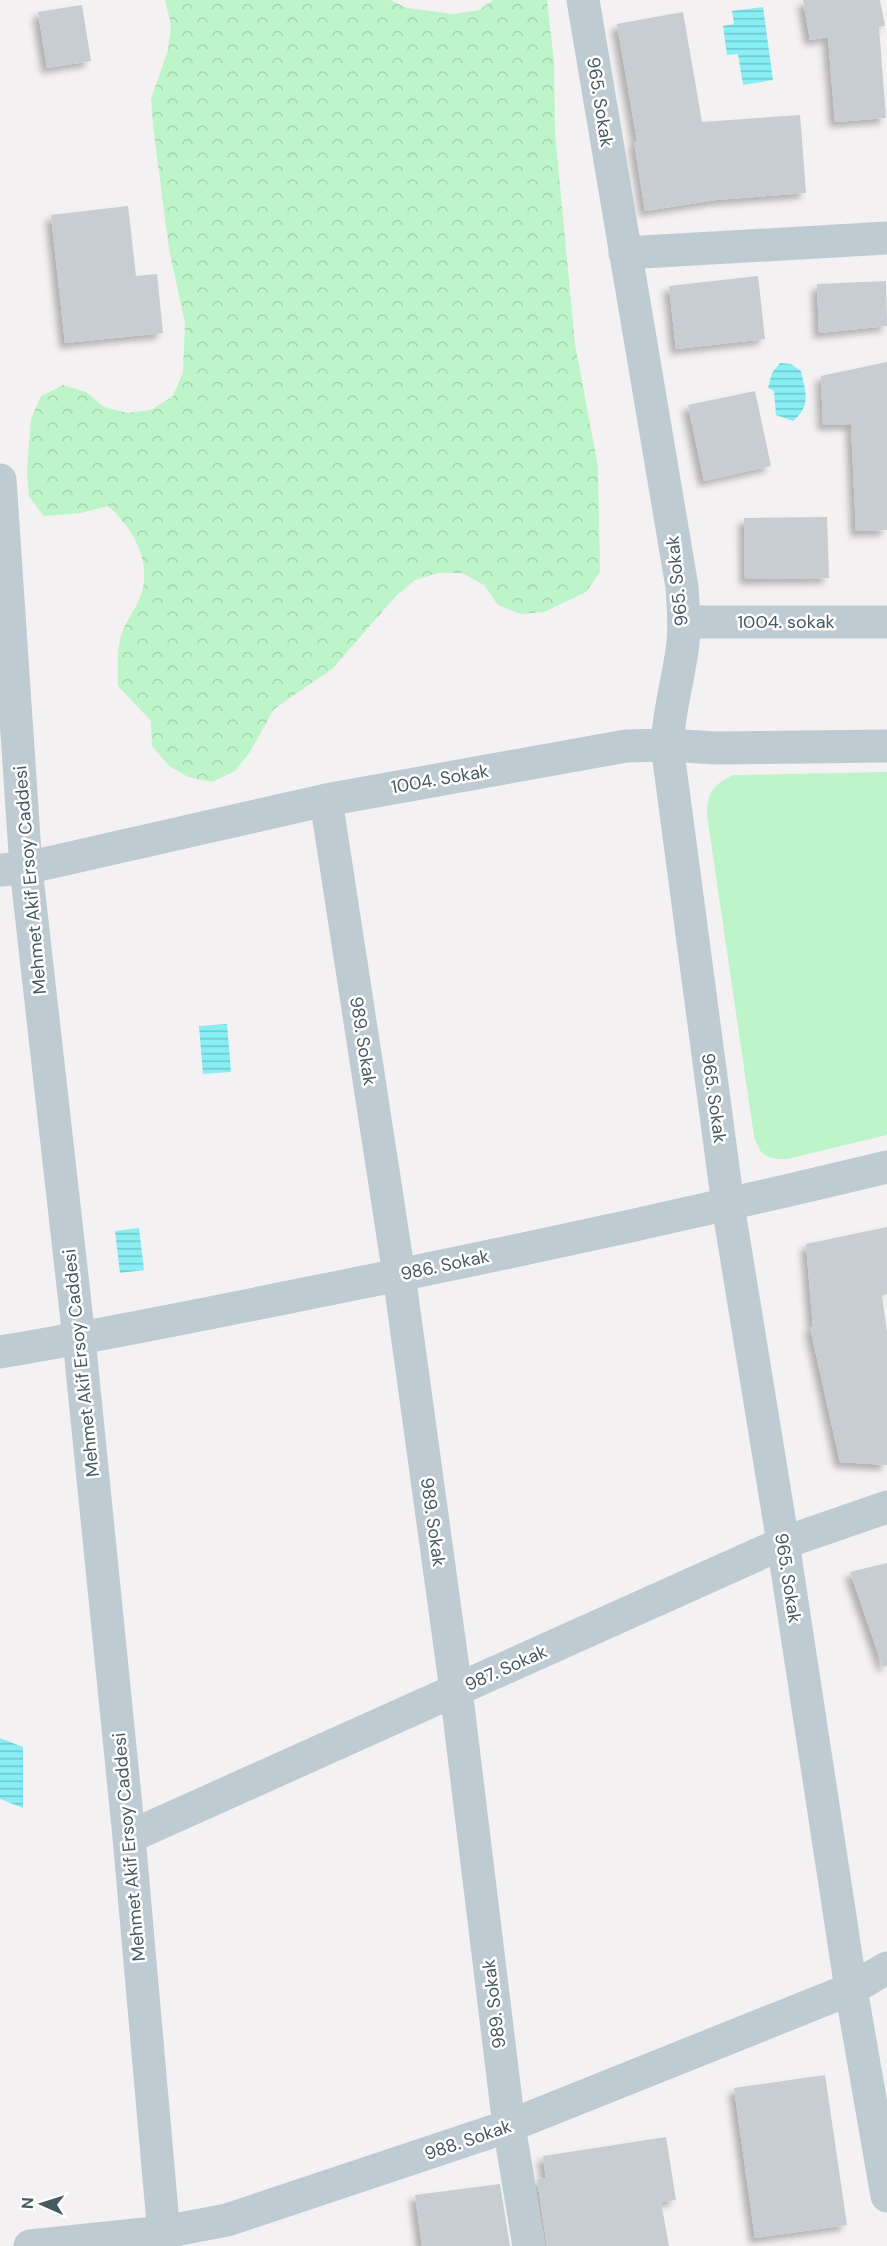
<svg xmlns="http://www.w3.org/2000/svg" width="887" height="2246" font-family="'DM Sans',sans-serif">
	<defs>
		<pattern id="forest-crowns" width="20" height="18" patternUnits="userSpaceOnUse" patternTransform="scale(1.5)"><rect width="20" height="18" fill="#bdf4ca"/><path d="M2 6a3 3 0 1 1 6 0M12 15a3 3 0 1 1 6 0" fill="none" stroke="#a4d3b0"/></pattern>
		<pattern id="water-rules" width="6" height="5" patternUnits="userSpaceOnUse" patternTransform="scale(1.5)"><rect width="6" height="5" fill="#87eff4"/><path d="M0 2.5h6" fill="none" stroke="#70c5c9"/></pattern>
		<filter id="shadow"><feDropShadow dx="-5.5" dy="5.5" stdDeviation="3" flood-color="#0004"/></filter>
	</defs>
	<rect width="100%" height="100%" fill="#f4f1f2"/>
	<path fill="#bdf4ca" d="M 887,772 L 887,1135 L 787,1159 C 766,1159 760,1156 754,1136 L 707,815 C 707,792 713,785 733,775 Z"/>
	<path fill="url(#forest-crowns)" d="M 165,0 L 390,0 L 407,8 L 454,14 L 479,10 L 493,0 L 547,0 L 554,62 L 555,133 L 575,344 L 598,467 L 600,572 L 586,592 L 544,612 L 520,614 L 498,605 L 484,585 L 462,573 L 438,573 L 415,580 L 396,596 L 332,669 L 274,709 L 250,752 L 235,771 L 212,782 L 188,777 L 169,766 L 152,746 L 151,721 L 118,686 C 118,670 117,654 120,639 C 124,622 137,609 142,592 C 151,559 132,527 108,506 L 81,513 L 44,516 L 29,497 L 27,471 L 31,419 L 41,396 L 63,385 L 86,392 L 104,407 L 128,413 L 151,410 L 173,396 L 183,372 L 185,323 L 169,249 L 153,126 L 151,99 L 168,50 L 171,25 Z"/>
	<path fill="url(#water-rules)" d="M 763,7 L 773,80 L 743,85 L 738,54 L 727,55 L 723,26 L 734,24 L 732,11 Z
		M 780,363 L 791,364 L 801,371 C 806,393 811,406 793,421 L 776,415 L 774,391 L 768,388 L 772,373 Z
		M 227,1024 L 231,1072 L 203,1074 L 199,1026 Z
		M 139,1228 L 144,1270 L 120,1273 L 115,1231 Z
		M 0,1738 L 23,1747 L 23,1808 L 0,1799 Z"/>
	<path fill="#c8cdd2" filter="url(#shadow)" d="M 803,0 L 880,0 L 885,26 L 879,27 L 886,118 L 835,122 L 828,37 L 810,40 Z
		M 82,5 L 91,61 L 47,68 L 38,12 Z
		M 683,12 L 702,122 L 800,115 L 806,193 L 716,200 L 645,211 L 634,141 L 637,141 L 617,24 Z
		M 128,206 L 136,276 L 157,274 L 163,333 L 65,343 L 51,215 Z
		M 758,276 L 765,339 L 676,349 L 669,286 Z
		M 886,281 L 887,326 L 819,333 L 817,284 Z
		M 887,362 L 887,530 L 856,531 L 851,424 L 823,425 L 821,376 Z
		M 755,391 L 771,466 L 704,481 L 688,405 Z
		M 827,517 L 829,578 L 745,579 L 744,518 Z
		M 887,1227 L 887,1294 L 882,1296 L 887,1332 L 887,1465 L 840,1462 L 810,1327 L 813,1327 L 806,1244 Z
		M 887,1563 L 887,1666 L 883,1667 L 850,1572 Z
		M 825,2075 L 847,2225 L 755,2238 L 734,2088 Z
		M 666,2137 L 676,2200 L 661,2202 L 669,2246 L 547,2246 L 537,2179 L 546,2178 L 543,2156 Z
		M 500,2184 L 510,2246 L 422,2246 L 415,2195 Z"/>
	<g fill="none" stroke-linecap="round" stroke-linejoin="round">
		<path stroke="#becbd2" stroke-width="33" d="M 583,0 L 682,587 C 683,606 685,624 683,643 C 679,677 669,710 667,745 L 728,1205 L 783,1543 L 851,1989 L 887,2196
			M 625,253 L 887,238
			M 0,480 L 26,868 L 79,1339 L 129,1837 L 165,2246
			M 684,622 L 887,622
			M 326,800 L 399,1275 L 456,1690 L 509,2126 L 529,2246
			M 0,870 L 26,868 L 326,800 L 626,746 L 667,745 L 716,748 L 887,746
			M 0,1352 C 103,1335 206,1314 309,1293 C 502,1255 695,1213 887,1167
			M 129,1837 L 783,1543 L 887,1507
			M 30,2246 L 164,2232 L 227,2220 L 509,2126 L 851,1989 L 887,1968"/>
	</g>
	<g text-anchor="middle" stroke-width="5" stroke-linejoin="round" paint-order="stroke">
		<g font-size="18" fill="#475961" stroke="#fff">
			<text transform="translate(600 102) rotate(81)" y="6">965. Sokak</text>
			<text transform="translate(677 581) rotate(-96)" y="6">965. Sokak</text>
			<text x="786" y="628">1004. sokak</text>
			<text transform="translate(440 779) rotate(-10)" y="6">1004. Sokak</text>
			<text transform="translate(30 880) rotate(-95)" y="6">Mehmet Akif Ersoy Caddesi</text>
			<text transform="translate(363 1041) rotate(81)" y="6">989. Sokak</text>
			<text transform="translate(714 1098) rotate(82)" y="6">965. Sokak</text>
			<text transform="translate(445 1265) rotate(-12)" y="6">986. Sokak</text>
			<text transform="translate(81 1363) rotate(-96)" y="6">Mehmet Akif Ersoy Caddesi</text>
			<text transform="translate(433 1522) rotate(82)" y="6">989. Sokak</text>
			<text transform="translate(788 1578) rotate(81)" y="6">965. Sokak</text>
			<text transform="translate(506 1668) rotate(-24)" y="6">987. Sokak</text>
			<text transform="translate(129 1847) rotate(-95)" y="6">Mehmet Akif Ersoy Caddesi</text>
			<text transform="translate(494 2004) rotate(-97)" y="6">989. Sokak</text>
			<text transform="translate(468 2140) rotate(-19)" y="6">988. Sokak</text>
		</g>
	</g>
	<g transform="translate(42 2204) rotate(273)" stroke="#ffffff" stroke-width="4.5" paint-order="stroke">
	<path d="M0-4.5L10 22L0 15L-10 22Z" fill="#475961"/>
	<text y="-9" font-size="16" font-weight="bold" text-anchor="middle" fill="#475961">N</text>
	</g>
</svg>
